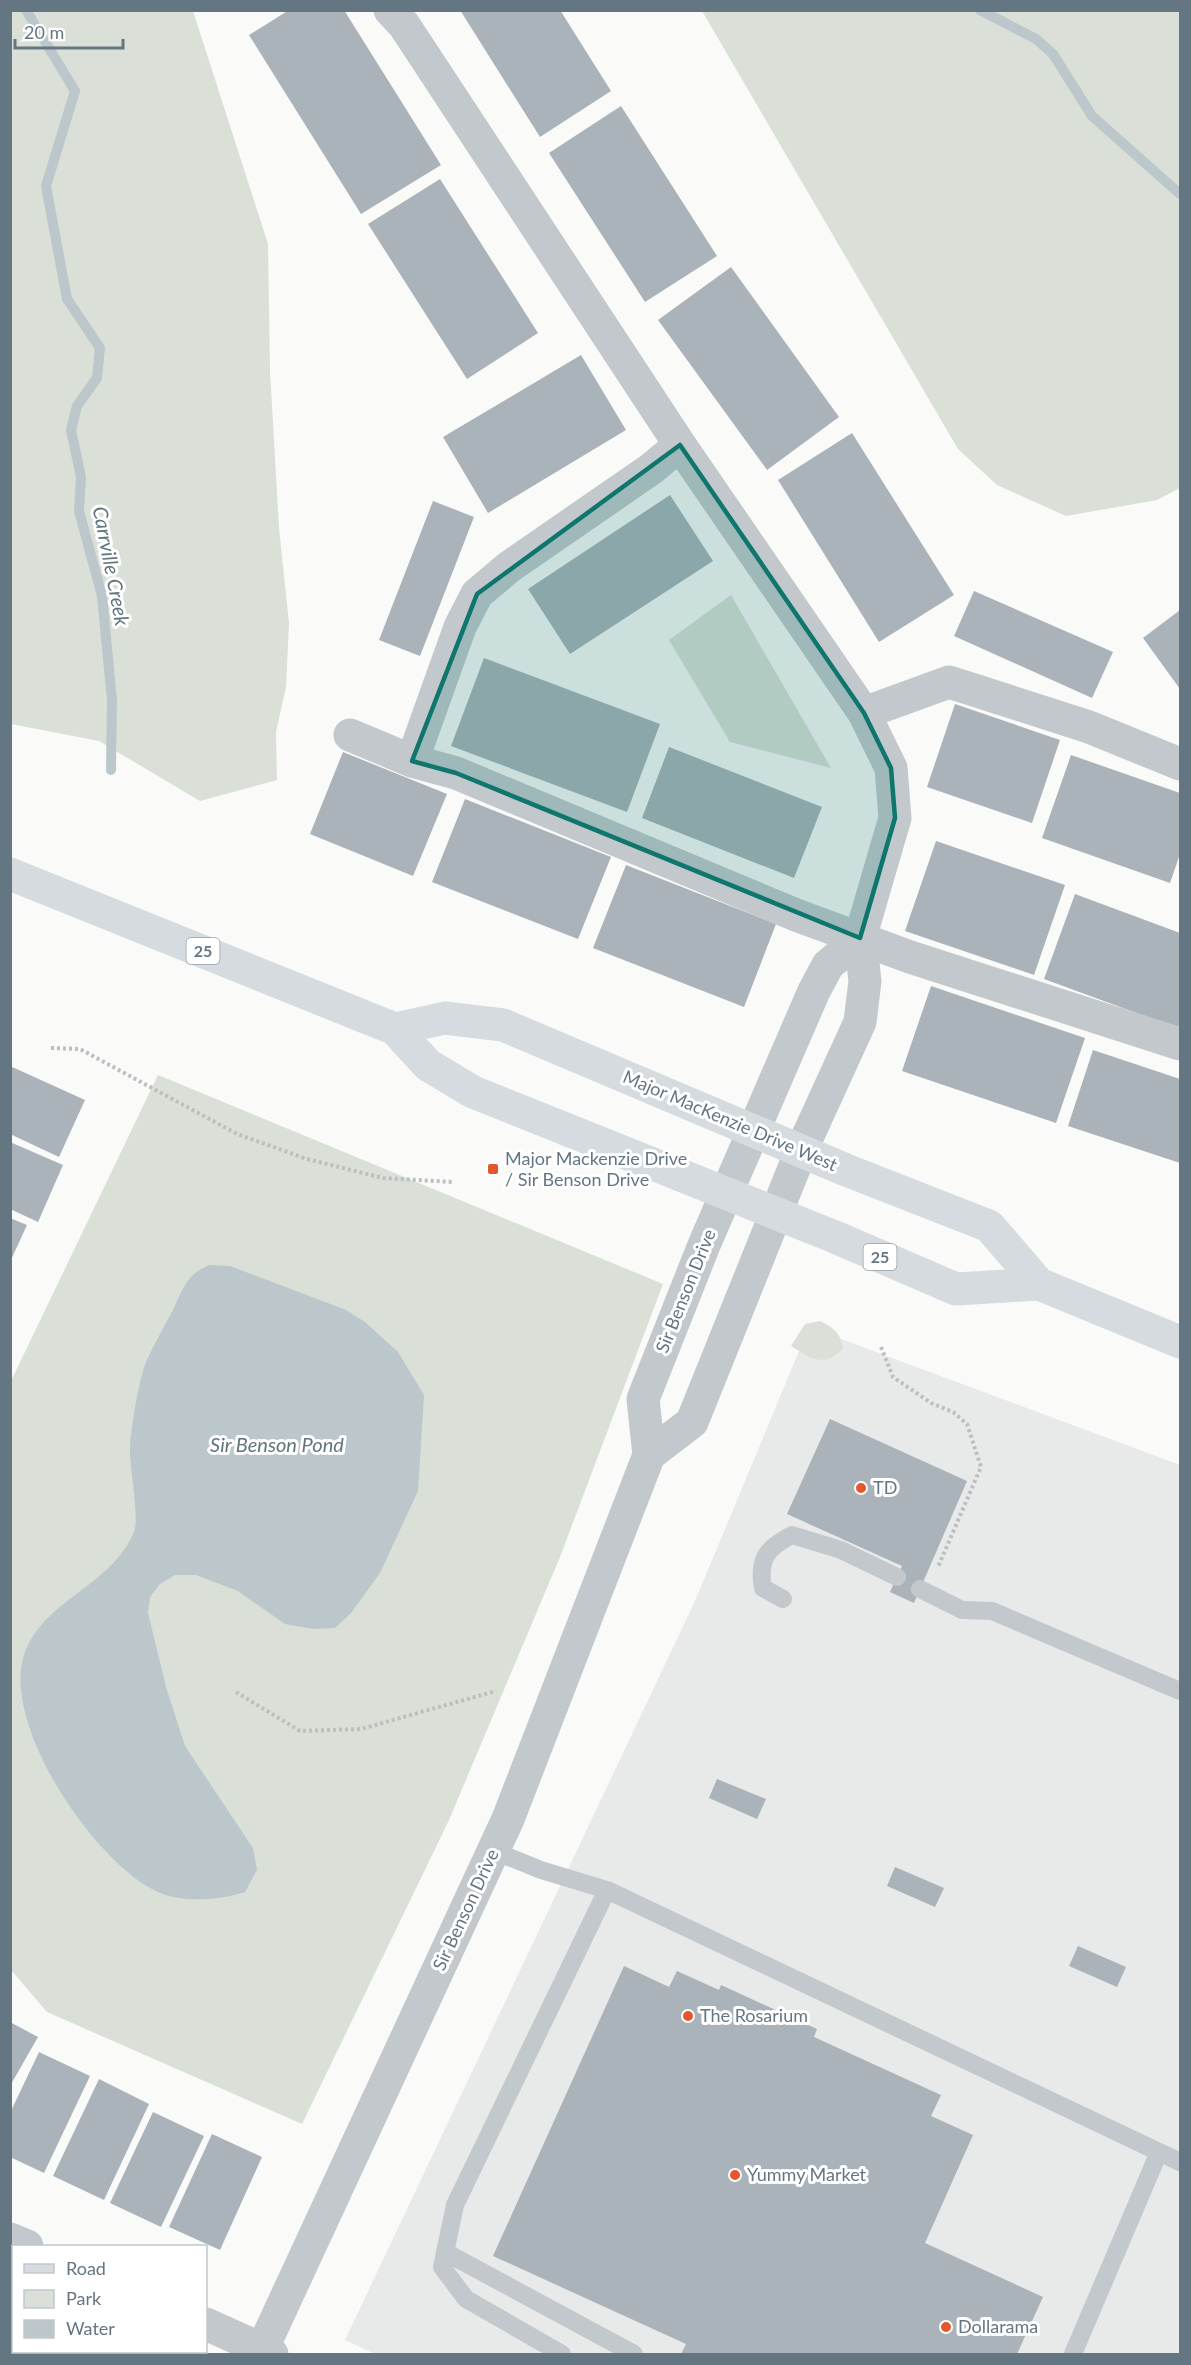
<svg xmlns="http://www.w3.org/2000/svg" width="1191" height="2365" font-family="Lato,sans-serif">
	<rect width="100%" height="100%" fill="#fafaf8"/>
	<path fill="#e8e9e9" d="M 809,1327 L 1180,1465 L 1180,2354 L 375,2354 L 345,2340 L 695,1601 Z"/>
	<path fill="#dadfd7" d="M 10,11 L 193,11 L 268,244 L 270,371 L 279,528 L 289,623 L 286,687 L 276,732 L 277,780 L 200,801 L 99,741 L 11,724 Z
		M 702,11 L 1180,11 L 1180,488 L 1157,500 L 1066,516 L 997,485 L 958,449 Z
		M 731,595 L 831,768 L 730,742 L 669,640 Z
		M 158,1075 L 663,1284 L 560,1557 L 449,1820 L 302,2124 L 47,2012 L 11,1970 L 11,1381 Z
		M 820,1321 C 834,1328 841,1333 843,1349 C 823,1368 812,1359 791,1346 L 805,1324 Z"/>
	<path fill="#bbc7cb" d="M 209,1265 L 230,1266 L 346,1310 L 365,1322 L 398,1352 L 424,1395 L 418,1491 L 380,1573 L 351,1613 L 335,1628 L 313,1629 L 285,1624 L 238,1591 L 196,1575 L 175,1575 L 160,1584 L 150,1597 L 148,1613 L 166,1687 L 185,1746 L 253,1848 L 257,1870 L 245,1892 C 221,1900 184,1903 160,1893 C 96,1866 1,1725 24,1655 C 43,1599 110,1588 134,1532 C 140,1518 129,1466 130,1447 C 131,1427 139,1380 146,1362 C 154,1344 164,1327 173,1310 C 178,1299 184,1283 193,1275 C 197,1271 204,1268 209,1265 Z"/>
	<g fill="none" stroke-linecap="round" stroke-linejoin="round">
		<path stroke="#bbc7cb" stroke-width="10" d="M 26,10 L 75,91 L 46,186 L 67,299 L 100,348 L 97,378 L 77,406 L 71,430 L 81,477 L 79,511 L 102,596 L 112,700 L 111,770
			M 980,10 L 1036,39 L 1053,54 L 1092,116 L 1180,194"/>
	</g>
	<path fill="#aab3b9" d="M 289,10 L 344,10 L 441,165 L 361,214 L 249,35 Z
		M 460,10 L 560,10 L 611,91 L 540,137 Z
		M 621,106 L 717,256 L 645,302 L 549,153 Z
		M 440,179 L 538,333 L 467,379 L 368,224 Z
		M 731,267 L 839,417 L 767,470 L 658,320 Z
		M 581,355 L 626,430 L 488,513 L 443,437 Z
		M 852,433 L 954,595 L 879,642 L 778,480 Z
		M 670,495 L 713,561 L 570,654 L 528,589 Z
		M 433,501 L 474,517 L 420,656 L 379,640 Z
		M 974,591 L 1113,652 L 1092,698 L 954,636 Z
		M 1180,610 L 1180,689 L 1143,638 Z
		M 484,658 L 660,724 L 627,812 L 451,746 Z
		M 955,704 L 1060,740 L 1032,823 L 927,787 Z
		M 669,747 L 822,807 L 794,878 L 642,818 Z
		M 343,752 L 447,794 L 413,876 L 310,834 Z
		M 1071,755 L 1180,793 L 1180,854 L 1170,883 L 1042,838 Z
		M 465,799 L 611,857 L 578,939 L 432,882 Z
		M 936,841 L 1065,885 L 1034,975 L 905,931 Z
		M 626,865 L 776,924 L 744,1007 L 593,948 Z
		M 1075,894 L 1180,933 L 1180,1029 L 1044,979 Z
		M 931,986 L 1085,1038 L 1056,1123 L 902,1071 Z
		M 1093,1050 L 1180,1079 L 1180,1163 L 1068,1126 Z
		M 10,1066 L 85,1100 L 59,1157 L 10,1134 Z
		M 10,1142 L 63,1165 L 38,1222 L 10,1209 Z
		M 10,1218 L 27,1225 L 10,1262 Z
		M 830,1419 L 967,1481 L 914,1603 L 890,1592 L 902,1566 L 787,1514 Z
		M 717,1779 L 766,1799 L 757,1819 L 709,1798 Z
		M 895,1867 L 944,1888 L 935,1907 L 887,1886 Z
		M 1078,1946 L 1126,1967 L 1117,1987 L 1069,1966 Z
		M 624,1966 L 669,1987 L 677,1971 L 719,1990 L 721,1985 L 817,2029 L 814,2037 L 941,2095 L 931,2116 L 973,2135 L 925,2243 L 1043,2297 L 1017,2354 L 681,2354 L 686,2344 L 493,2256 Z
		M 10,2022 L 38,2037 L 10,2086 Z
		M 39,2052 L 90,2076 L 44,2173 L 10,2157 L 10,2113 Z
		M 99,2079 L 149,2104 L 104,2200 L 53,2176 Z
		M 153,2112 L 204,2136 L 161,2227 L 110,2203 Z
		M 212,2134 L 262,2157 L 220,2250 L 169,2227 Z
		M 10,2316 L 14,2317 L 14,2352 L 19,2352 L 18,2354 L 10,2354 Z
		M 26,2352 L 58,2352 L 64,2354 L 25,2354 Z"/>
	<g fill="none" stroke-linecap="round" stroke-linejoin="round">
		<path stroke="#bbbfc2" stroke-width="4" stroke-dasharray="3 3" stroke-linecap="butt" d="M 51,1048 L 80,1049 L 237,1134 L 307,1159 L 383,1178 L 453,1182
			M 881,1347 L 893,1377 L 931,1403 L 953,1412 L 967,1424 L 981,1467 L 938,1567
			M 236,1692 L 300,1731 L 361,1729 L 496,1691"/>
		<path stroke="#c3c8cc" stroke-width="18" d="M 920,1589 L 962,1610 L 992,1611 L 1180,1691
			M 783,1599 L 763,1588 C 758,1560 766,1548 792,1535 L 841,1550 L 897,1577
			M 494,1851 L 541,1870 L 607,1890 L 1180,2162
			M 445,2252 L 634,2354
			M 562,2354 L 466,2299 L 442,2267 L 455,2205 L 607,1890
			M 1073,2354 L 1159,2152"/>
		<path stroke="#c3c8cc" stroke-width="33" d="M 390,10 L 404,25 L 680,445 L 864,713 L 891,768 L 895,818 L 860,938 L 865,981 L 860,1022 L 801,1151 L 692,1422 L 649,1455
			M 864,713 L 949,682 L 1089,727 L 1180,764
			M 350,735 L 412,761 L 456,773 L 796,915 L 910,957 L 1180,1044
			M 412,761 L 460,627 L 477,594 L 509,567 L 651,469 L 680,445
			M 10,2239 L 27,2246
			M 206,2324 L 272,2354
			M 260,2354 L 508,1819 L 649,1455 L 643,1399 L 704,1245 L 814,991 L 828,965 L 860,938"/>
		<path stroke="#d6dbdf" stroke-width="33" d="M 10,874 L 395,1029 L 428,1065 L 473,1092 L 835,1237 L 956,1289 L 1039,1284 L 1180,1342
			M 395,1029 L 445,1018 L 503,1025 L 846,1170 L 989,1226 L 1039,1284"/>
	</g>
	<path fill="#0f766e" fill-opacity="0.2" stroke="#0f766e" stroke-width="4.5" stroke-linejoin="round" d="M 680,445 L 864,713 L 891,768 L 895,818 L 860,938 L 456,773 L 412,761 L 477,594 Z"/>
	<g fill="#e4572e" stroke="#fff" stroke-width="2">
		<rect x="487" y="1163" width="12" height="12" rx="3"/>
		<circle cx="861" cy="1488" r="6"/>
		<circle cx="688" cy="2016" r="6"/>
		<circle cx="735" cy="2175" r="6"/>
		<circle cx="946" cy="2327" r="6"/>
	</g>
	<g text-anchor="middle" stroke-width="6" stroke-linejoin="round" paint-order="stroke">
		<g fill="#fff" stroke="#939fa8" stroke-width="1.5">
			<rect x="186.5" y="938" width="33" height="26" rx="4.5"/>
			<rect x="863.5" y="1244" width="33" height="26" rx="4.5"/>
		</g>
		<g font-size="16" font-weight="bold" fill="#657683">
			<text x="203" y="957">25</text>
			<text x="880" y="1263">25</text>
		</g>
		<g font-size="18" fill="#657683" stroke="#fff">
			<text transform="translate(730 1121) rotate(23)" y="6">Major MacKenzie Drive West</text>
			<text transform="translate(686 1291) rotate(-68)" y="6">Sir Benson Drive</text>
			<text transform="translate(466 1910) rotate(-65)" y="6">Sir Benson Drive</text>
		</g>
		<g font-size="18" fill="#657683" stroke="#fff" text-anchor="start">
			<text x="505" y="1165">Major Mackenzie Drive<tspan x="505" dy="21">/ Sir Benson Drive</tspan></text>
			<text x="873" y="1494">TD</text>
			<text x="700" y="2022">The Rosarium</text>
			<text x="747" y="2181">Yummy Market</text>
			<text x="958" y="2333">Dollarama</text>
		</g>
		<g font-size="20" font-style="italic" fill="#60757c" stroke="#fff">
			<text transform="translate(111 566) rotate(79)" y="7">Carrville Creek</text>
			<text x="277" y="1452">Sir Benson Pond</text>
		</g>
	</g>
	<rect width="1191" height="2365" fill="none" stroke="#657683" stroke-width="24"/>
	<rect x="12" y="2245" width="195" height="108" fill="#ffffff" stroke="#c1c8cd" stroke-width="1.5"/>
	<rect x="24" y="2264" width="30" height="9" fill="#d6dbdf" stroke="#c1c8cd" stroke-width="1.5"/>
	<text x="66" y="2275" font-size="18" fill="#657683">Road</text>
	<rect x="24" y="2290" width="30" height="18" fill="#dadfd7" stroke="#c1c8cd" stroke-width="1.5"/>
	<text x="66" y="2305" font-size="18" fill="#657683">Park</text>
	<rect x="24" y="2320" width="30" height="18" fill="#bbc7cb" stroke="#c1c8cd" stroke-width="1.5"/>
	<text x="66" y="2335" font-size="18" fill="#657683">Water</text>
	<path d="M15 39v9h108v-9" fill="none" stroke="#657683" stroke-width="3"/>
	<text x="24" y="39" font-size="18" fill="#657683" stroke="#ffffff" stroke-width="4.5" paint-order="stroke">20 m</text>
</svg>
